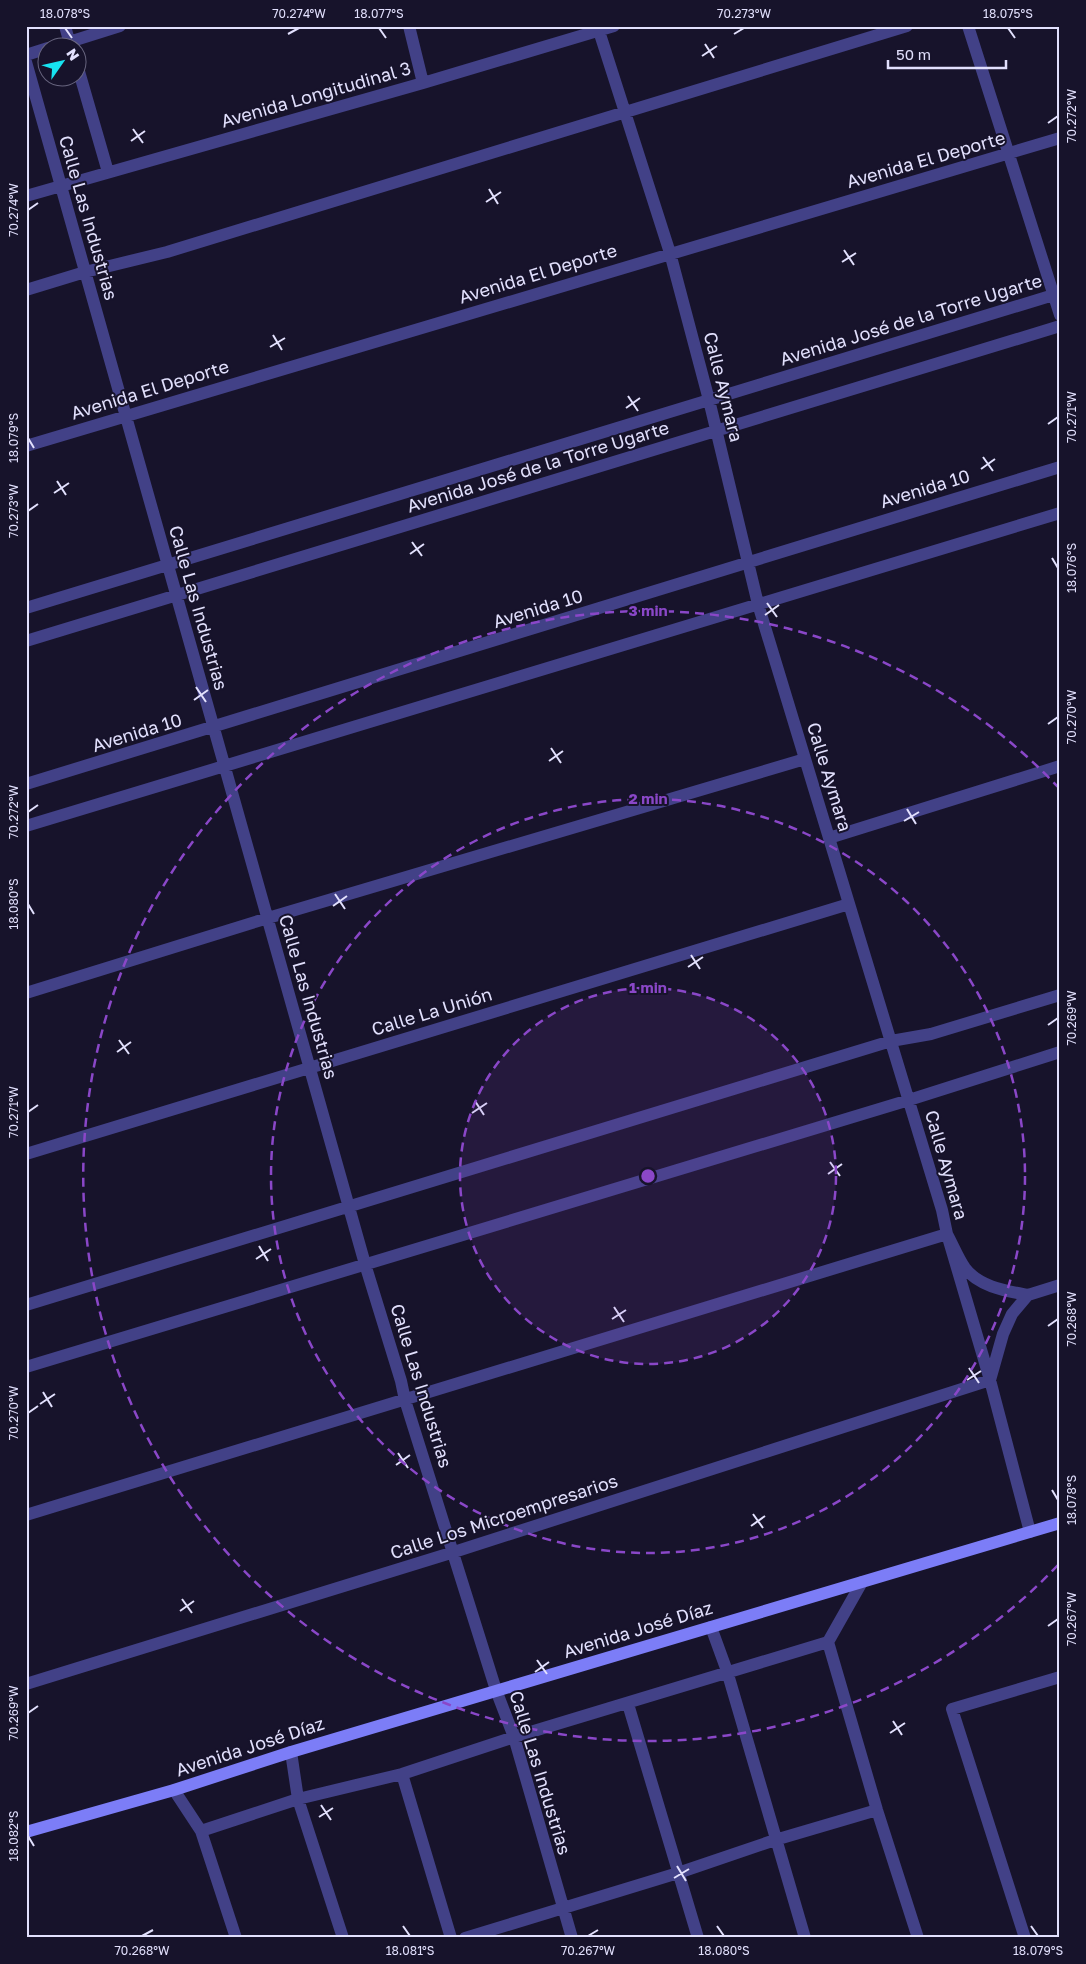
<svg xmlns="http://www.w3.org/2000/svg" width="1086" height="1964" font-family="'Golos Text',sans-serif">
	<rect width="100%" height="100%" fill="#17132b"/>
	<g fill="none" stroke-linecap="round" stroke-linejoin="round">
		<path stroke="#424187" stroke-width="12" d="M 65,26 L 71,48
			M 409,26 L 423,83
			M 968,26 L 1060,315
			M 599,31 L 670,253 L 709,400 L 758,604 L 942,1210 L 947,1234 L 990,1380 L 1030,1532
			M 50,48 L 120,26
			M 26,55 L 48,48
			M 26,62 L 365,1264 L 401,1381 L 405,1400 L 496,1690 L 514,1737 L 572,1938
			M 78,68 L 108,172
			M 26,196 L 423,83 L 614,26
			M 26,290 L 85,272 L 167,252 L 907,26
			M 26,446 L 1060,138
			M 26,608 L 1060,293
			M 26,641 L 1060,326
			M 26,784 C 372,681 715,571 1060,467
			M 26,826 L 1060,513
			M 829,838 L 1060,766
			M 26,993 L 268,918 L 805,759
			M 26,1154 L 849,904
			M 26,1305 L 891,1041 L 931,1034 L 1060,995
			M 26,1367 L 909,1100 L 1060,1052
			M 26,1515 L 947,1234 C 953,1245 958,1258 965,1268 C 979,1287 1007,1291 1028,1295
			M 862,1582 L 828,1642 L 877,1810 L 918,1938
			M 711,1627 L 727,1671 L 805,1938
			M 26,1684 L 454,1552 L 990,1380 L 1003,1334 L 1012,1314 L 1028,1295 L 1060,1285
			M 628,1704 L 698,1938
			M 291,1752 L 298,1799 L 343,1938
			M 402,1774 L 451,1938
			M 174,1790 L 201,1831 L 298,1799 L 402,1774 L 514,1737 L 828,1642
			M 201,1831 L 236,1938
			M 465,1938 L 678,1873 L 775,1840 L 877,1810
			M 1025,1938 L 952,1709 L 1060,1677"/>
		<path stroke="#7c7df7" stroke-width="12" d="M 26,1832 L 174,1790 L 291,1752 L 1060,1523"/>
	</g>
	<path fill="none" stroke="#e2e0fd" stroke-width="2" d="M 65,28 L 72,38M 379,28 L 386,38M 1008,28 L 1015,38M 288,34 L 299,28M 734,34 L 744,28M 705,44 L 714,58M 702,56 L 717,46M 1048,123 L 1058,116M 133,129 L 143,143M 131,141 L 145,131M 489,189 L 498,204M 486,202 L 501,192M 28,210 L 38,203M 844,250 L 854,265M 842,262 L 856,253M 273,335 L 282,350M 270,347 L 285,338M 628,396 L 638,411M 626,408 L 640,398M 1048,424 L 1058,417M 28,438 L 34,448M 983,457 L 993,471M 981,469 L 995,459M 57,481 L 66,495M 54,493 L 69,483M 28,511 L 38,504M 412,542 L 422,556M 410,554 L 424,544M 1052,558 L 1058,568M 767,603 L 777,617M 765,615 L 779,605M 196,687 L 206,702M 194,700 L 208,690M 1048,724 L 1058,717M 551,748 L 561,763M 549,761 L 563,751M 907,809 L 916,824M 28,812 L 38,805M 904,821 L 919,812M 335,894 L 345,909M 28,904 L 34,914M 333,906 L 347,896M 691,955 L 700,969M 688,967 L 703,957M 1048,1025 L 1058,1018M 119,1040 L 129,1054M 117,1052 L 131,1042M 475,1101 L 484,1115M 28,1112 L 38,1105M 472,1113 L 487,1103M 830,1162 L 840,1176M 828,1174 L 842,1164M 259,1246 L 268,1261M 256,1259 L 271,1249M 614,1307 L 624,1322M 612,1319 L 626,1310M 1048,1326 L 1058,1319M 969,1368 L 979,1383M 967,1380 L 981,1371M 43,1392 L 52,1407M 40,1404 L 55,1394M 28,1413 L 38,1406M 398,1453 L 408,1468M 396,1465 L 410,1455M 1052,1490 L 1058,1500M 753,1514 L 763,1528M 751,1526 L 765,1516M 182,1599 L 192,1613M 180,1611 L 194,1601M 1048,1626 L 1058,1619M 537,1660 L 547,1674M 535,1672 L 549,1662M 28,1713 L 38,1706M 893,1721 L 902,1735M 890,1733 L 905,1723M 321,1805 L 331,1820M 319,1817 L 333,1808M 28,1836 L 34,1846M 677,1866 L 686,1881M 674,1878 L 689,1869M 403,1926 L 410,1936M 717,1926 L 724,1936M 1031,1926 L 1038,1936M 142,1936 L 153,1930M 588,1936 L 598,1930"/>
	<circle cx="648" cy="1176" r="188" fill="#8a47c8" fill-opacity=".12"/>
	<g fill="none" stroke="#8a47c8" stroke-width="2.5" stroke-dasharray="9 6">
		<circle cx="648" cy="1176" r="188"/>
		<circle cx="648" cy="1176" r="377"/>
		<path d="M1058 1565A565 565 0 1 1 1058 787"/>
	</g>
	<g text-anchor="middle" stroke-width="4" stroke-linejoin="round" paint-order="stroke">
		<g font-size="18" fill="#e2e0fd" stroke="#17132b">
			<text transform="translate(316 95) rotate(-16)" y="6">Avenida Longitudinal 3</text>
			<text transform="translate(926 160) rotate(-16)" y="6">Avenida El Deporte</text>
			<text transform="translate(88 218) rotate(74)" y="6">Calle Las Industrias</text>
			<text transform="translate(538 274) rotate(-17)" y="6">Avenida El Deporte</text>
			<text transform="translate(911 320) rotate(-17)" y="6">Avenida José de la Torre Ugarte</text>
			<text transform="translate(723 387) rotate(76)" y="6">Calle Aymara</text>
			<text transform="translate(150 390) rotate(-17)" y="6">Avenida El Deporte</text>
			<text transform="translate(538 467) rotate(-17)" y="6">Avenida José de la Torre Ugarte</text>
			<text transform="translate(925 489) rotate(-17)" y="6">Avenida 10</text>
			<text transform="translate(198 608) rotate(74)" y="6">Calle Las Industrias</text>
			<text transform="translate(538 609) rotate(-17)" y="6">Avenida 10</text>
			<text transform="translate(137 733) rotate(-17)" y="6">Avenida 10</text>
			<text transform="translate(829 777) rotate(73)" y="6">Calle Aymara</text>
			<text transform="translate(308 997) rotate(74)" y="6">Calle Las Industrias</text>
			<text transform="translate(432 1012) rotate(-17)" y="6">Calle La Unión</text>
			<text transform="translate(946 1165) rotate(74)" y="6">Calle Aymara</text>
			<text transform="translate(421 1386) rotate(73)" y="6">Calle Las Industrias</text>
			<text transform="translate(504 1517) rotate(-18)" y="6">Calle Los Microempresarios</text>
			<text transform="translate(638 1630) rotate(-17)" y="6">Avenida José Díaz</text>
			<text transform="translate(250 1747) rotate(-18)" y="6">Avenida José Díaz</text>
			<text transform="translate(540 1773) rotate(73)" y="6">Calle Las Industrias</text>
		</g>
	</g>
	<circle cx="648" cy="1176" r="8" fill="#8a47c8" stroke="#17132b" stroke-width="2.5"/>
	<g font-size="15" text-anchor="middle" font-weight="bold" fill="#8a47c8" stroke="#17132b" stroke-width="4" stroke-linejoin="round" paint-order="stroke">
		<text x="648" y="616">3 min</text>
		<text x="648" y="804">2 min</text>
		<text x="648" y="993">1 min</text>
	</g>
	<rect width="1086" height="1964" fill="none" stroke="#17132b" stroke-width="55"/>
	<g transform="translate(62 62) rotate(56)"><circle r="24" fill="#17132b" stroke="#68657f"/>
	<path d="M0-4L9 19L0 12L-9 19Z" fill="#17e3f1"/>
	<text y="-8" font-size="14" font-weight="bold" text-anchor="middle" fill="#e2e0fd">N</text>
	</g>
	<path d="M888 60v8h118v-8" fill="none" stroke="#e2e0fd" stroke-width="2.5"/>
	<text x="896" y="60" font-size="15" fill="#e2e0fd" stroke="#17132b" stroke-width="4" paint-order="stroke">50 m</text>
	<rect x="28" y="28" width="1030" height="1908" fill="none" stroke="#e2e0fd" stroke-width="2"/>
	<g font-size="12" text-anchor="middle" fill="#e2e0fd">
		<text x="65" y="18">18.078°S</text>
		<text x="299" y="18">70.274°W</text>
		<text x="379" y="18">18.077°S</text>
		<text x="744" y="18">70.273°W</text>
		<text x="1008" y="18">18.075°S</text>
		<text transform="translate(1072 116) rotate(-90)" y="4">70.272°W</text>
		<text transform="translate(14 210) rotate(-90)" y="4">70.274°W</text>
		<text transform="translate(1072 417) rotate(-90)" y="4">70.271°W</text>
		<text transform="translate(14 438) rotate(-90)" y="4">18.079°S</text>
		<text transform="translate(14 511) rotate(-90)" y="4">70.273°W</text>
		<text transform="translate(1072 568) rotate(-90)" y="4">18.076°S</text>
		<text transform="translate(1072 717) rotate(-90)" y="4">70.270°W</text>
		<text transform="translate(14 812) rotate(-90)" y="4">70.272°W</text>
		<text transform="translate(14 904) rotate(-90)" y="4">18.080°S</text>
		<text transform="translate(1072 1018) rotate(-90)" y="4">70.269°W</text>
		<text transform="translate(14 1112) rotate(-90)" y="4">70.271°W</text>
		<text transform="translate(1072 1319) rotate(-90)" y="4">70.268°W</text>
		<text transform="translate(14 1413) rotate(-90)" y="4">70.270°W</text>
		<text transform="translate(1072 1500) rotate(-90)" y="4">18.078°S</text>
		<text transform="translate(1072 1619) rotate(-90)" y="4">70.267°W</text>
		<text transform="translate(14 1713) rotate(-90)" y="4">70.269°W</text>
		<text transform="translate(14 1836) rotate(-90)" y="4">18.082°S</text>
		<text x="142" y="1955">70.268°W</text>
		<text x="410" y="1955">18.081°S</text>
		<text x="588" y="1955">70.267°W</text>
		<text x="724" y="1955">18.080°S</text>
		<text x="1038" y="1955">18.079°S</text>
	</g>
</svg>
